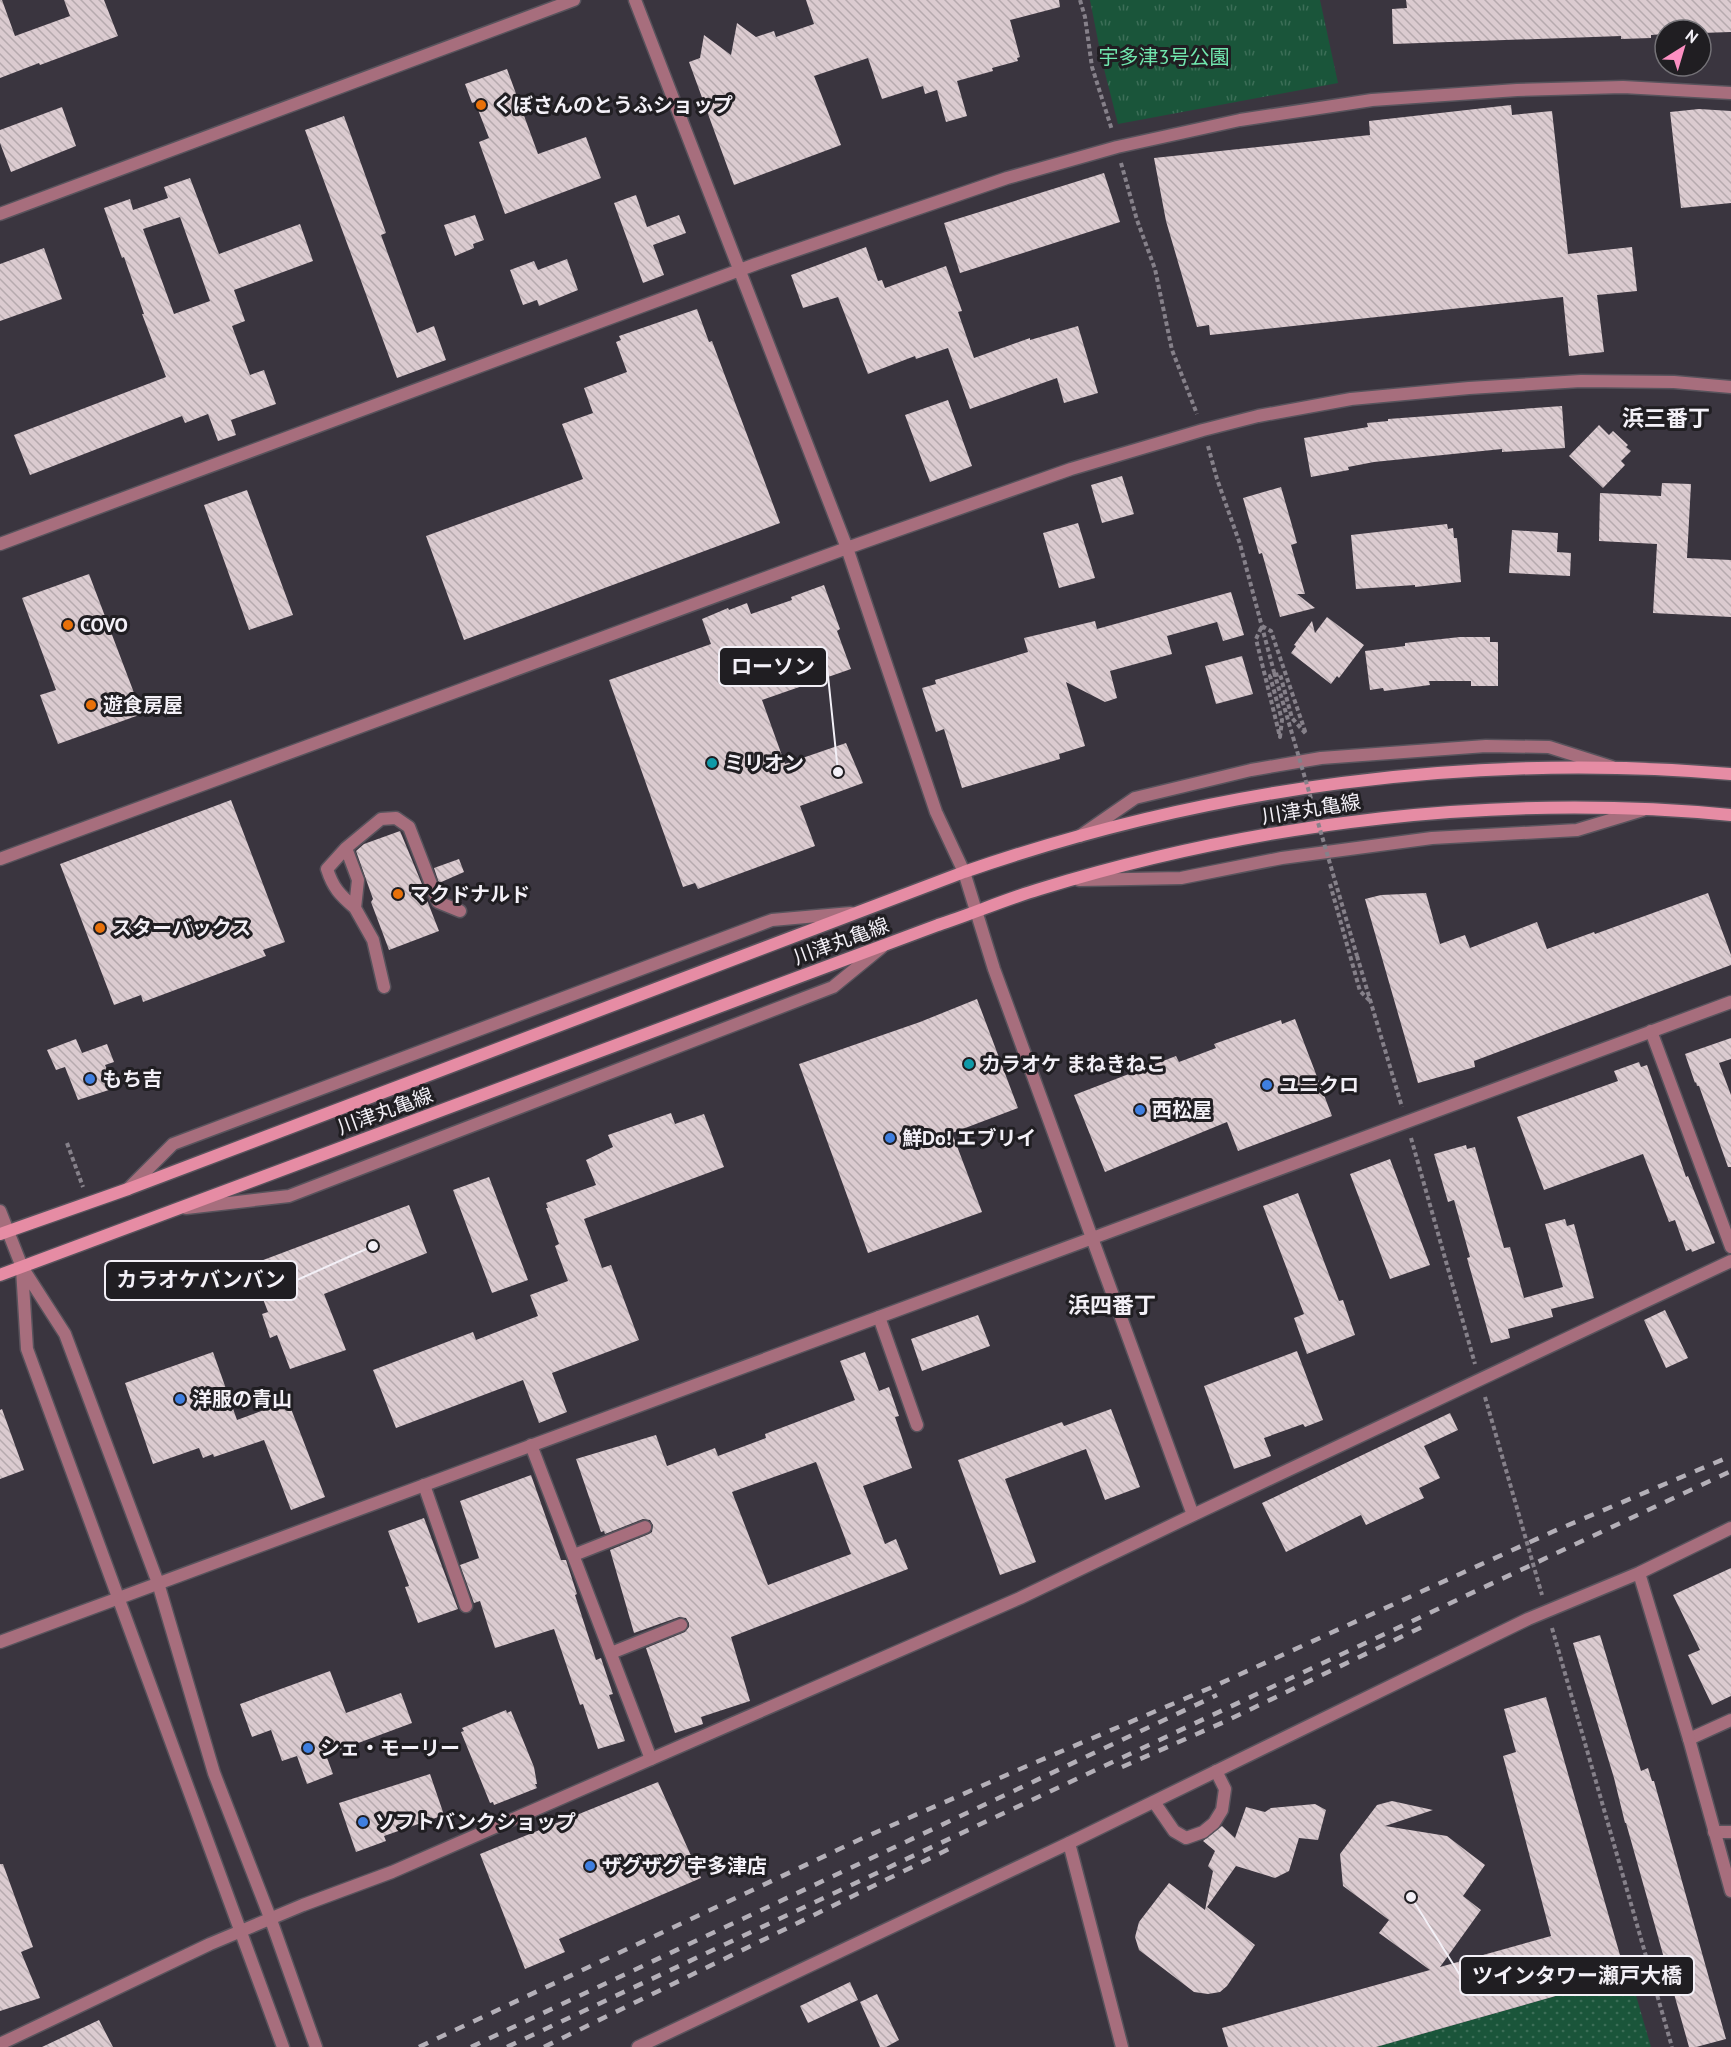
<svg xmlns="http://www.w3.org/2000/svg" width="1731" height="2047" font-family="'PT Sans','Noto Sans JP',sans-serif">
	<defs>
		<pattern id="grass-dots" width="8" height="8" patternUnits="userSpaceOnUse" patternTransform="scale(1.5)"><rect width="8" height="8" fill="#1a553a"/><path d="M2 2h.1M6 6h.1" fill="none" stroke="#3c6e57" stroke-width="1.8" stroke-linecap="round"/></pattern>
		<pattern id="park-tufts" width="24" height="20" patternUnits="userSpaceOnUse" patternTransform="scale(1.5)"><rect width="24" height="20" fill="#1a553a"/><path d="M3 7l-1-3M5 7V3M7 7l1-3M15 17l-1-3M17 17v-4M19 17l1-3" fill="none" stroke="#3c6e57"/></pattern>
		<pattern id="building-back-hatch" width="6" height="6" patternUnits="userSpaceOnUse" patternTransform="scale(1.5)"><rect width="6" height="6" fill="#dbcbd0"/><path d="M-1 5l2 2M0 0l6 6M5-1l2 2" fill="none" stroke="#b6aaae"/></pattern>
	</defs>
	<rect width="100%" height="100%" fill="#3a353f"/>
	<path fill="url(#grass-dots)" d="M 1630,1975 L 1651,2047 L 1376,2047 Z"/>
	<path fill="url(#park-tufts)" d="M 1090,0 L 1320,0 L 1338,83 L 1118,124 L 1102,61 Z"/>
	<path fill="url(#building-back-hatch)" fill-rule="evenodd" d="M 0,0 L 2,0 L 15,36 L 70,16 L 64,0 L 104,0 L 118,36 L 40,65 L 39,63 L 0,78 Z
		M 806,0 L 1059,0 L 1060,7 L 1010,20 L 1020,57 L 1017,58 L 1018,61 L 992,68 L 993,71 L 957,81 L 967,116 L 946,122 L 937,90 L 925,94 L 923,86 L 882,99 L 868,58 L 814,76 L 841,145 L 734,185 L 689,62 L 700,58 L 704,35 L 731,55 L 737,23 L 756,37 L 774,31 L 776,37 L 814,24 Z
		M 1406,0 L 1731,0 L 1731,32 L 1701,33 L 1701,30 L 1665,30 L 1665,34 L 1651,35 L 1651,38 L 1621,39 L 1621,36 L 1393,44 L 1392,9 L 1407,8 Z
		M 507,69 L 538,154 L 586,137 L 601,178 L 505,214 L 479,142 L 489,138 L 475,102 L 472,103 L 465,84 Z
		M 1511,105 L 1512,115 L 1552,111 L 1568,254 L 1632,247 L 1637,291 L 1597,295 L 1604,352 L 1569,356 L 1563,297 L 1210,335 L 1209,325 L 1197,327 L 1166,221 L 1154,158 L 1370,135 L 1369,121 Z
		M 62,107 L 76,146 L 11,172 L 0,143 L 0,130 Z
		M 1699,109 L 1731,111 L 1731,203 L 1681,208 L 1670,112 Z
		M 344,116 L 386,233 L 381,235 L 417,333 L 434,326 L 446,360 L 397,378 L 305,130 Z
		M 1104,173 L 1120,222 L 960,273 L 944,223 Z
		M 190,178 L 219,254 L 300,224 L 313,261 L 234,290 L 245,321 L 232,326 L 250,375 L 264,370 L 276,404 L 231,420 L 236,435 L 218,441 L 208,414 L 185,423 L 182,416 L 30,475 L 14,435 L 166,377 L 142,314 L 144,314 L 124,257 L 122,258 L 104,208 L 130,199 L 133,210 L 168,198 L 164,187 ZM 180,217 L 210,301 L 174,314 L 143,229 Z
		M 636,195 L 647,227 L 679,215 L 686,233 L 653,245 L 664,275 L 643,283 L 614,203 Z
		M 475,215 L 484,240 L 473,244 L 474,248 L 455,256 L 444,225 Z
		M 866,247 L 878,281 L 882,280 L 885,288 L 946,266 L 962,311 L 958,312 L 974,358 L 1030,338 L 1030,340 L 1078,326 L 1098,393 L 1064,403 L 1057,378 L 970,409 L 948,348 L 916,359 L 915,356 L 868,374 L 838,297 L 803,308 L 791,275 Z
		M 44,248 L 62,299 L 0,321 L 0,264 Z
		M 567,259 L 578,290 L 539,306 L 537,300 L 523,305 L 510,270 L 534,261 L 538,270 Z
		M 697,309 L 709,342 L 712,341 L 780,523 L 464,640 L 426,536 L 583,479 L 562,424 L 593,413 L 584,388 L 627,372 L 616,342 L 621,340 L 619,336 Z
		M 948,400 L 972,466 L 930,482 L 905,415 Z
		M 1562,406 L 1565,448 L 1502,452 L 1502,449 L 1374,462 L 1348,467 L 1349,470 L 1311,477 L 1304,438 L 1368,427 L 1367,423 L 1388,421 L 1388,419 Z
		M 1599,425 L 1609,435 L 1613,431 L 1628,445 L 1626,447 L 1631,451 L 1621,461 L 1625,465 L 1603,488 L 1569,456 Z
		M 1122,476 L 1134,514 L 1102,523 L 1091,485 Z
		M 1662,483 L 1691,484 L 1687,558 L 1731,560 L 1731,617 L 1653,613 L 1657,544 L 1599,541 L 1600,493 L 1661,496 Z
		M 1281,487 L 1297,543 L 1291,545 L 1305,594 L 1297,594 L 1315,608 L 1280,617 L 1262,553 L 1259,554 L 1243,498 Z
		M 247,490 L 293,615 L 249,630 L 204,505 Z
		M 1078,523 L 1095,578 L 1059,588 L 1043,533 Z
		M 1447,524 L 1448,529 L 1453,528 L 1454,538 L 1457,538 L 1461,582 L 1415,587 L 1415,585 L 1356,589 L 1351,535 Z
		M 1512,530 L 1558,533 L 1557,552 L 1571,553 L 1570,576 L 1509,573 Z
		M 89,574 L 142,714 L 58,744 L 40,695 L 56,690 L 22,598 Z
		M 824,585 L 840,629 L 837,631 L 851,669 L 762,700 L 785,764 L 846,743 L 863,783 L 800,806 L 815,846 L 698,889 L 695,883 L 683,887 L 609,680 L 711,644 L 702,619 L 728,608 L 729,610 L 747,603 L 751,614 L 792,600 L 791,597 Z
		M 1231,592 L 1244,635 L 1223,641 L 1217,622 L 1167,636 L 1172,654 L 1110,671 L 1117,698 L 1105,702 L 1066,682 L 1085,746 L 1059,754 L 1060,759 L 962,788 L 944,729 L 936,732 L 922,688 L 936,684 L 935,680 L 1028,652 L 1024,638 L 1095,621 L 1097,629 Z
		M 1327,617 L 1364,645 L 1339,678 L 1337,676 L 1331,684 L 1291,653 L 1296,646 L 1294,645 L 1312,621 L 1315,633 Z
		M 1460,637 L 1490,637 L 1490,642 L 1498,642 L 1498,686 L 1471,686 L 1471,681 L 1429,681 L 1430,685 L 1384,691 L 1383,688 L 1370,690 L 1365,651 L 1405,646 L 1405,643 Z
		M 1242,656 L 1253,694 L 1216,704 L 1205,666 Z
		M 231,800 L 285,942 L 263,950 L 266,956 L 143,1002 L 141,995 L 114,1005 L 60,864 Z
		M 400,831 L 424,889 L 423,890 L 439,931 L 389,950 L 371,902 L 373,899 L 356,851 L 364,844 Z
		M 459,859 L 464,872 L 439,883 L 434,868 Z
		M 1426,893 L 1440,944 L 1465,935 L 1470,948 L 1537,922 L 1547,949 L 1594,932 L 1595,934 L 1708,893 L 1731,955 L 1731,965 L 1474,1061 L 1475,1067 L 1418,1083 L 1365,899 L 1381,895 Z
		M 977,999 L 1018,1108 L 952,1133 L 982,1212 L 868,1253 L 799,1064 L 920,1022 Z
		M 1295,1019 L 1332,1116 L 1238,1151 L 1227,1122 L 1105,1172 L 1074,1095 L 1176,1056 L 1179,1062 L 1216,1048 L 1214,1044 L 1281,1020 L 1282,1024 Z
		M 1731,1038 L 1731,1059 L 1719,1063 L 1731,1095 L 1731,1167 L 1728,1167 L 1699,1086 L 1697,1086 L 1696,1082 L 1695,1083 L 1685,1054 Z
		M 76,1039 L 82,1053 L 107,1044 L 114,1062 L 105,1065 L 115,1088 L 78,1100 L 65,1067 L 56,1070 L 47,1050 Z
		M 1639,1062 L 1641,1067 L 1647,1065 L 1686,1177 L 1688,1176 L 1715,1243 L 1692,1252 L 1691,1249 L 1686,1251 L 1675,1220 L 1669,1222 L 1643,1154 L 1544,1190 L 1517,1117 L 1618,1081 L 1614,1071 Z
		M 671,1113 L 675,1124 L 704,1114 L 724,1167 L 584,1219 L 602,1268 L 611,1265 L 639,1340 L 552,1373 L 567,1412 L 539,1423 L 523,1380 L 396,1428 L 373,1370 L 473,1332 L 476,1340 L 538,1316 L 530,1295 L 568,1281 L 555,1246 L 559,1244 L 546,1208 L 548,1208 L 546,1203 L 596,1185 L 586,1160 L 613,1147 L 608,1135 Z
		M 1466,1145 L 1467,1149 L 1475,1147 L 1504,1248 L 1510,1247 L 1524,1298 L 1563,1287 L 1545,1224 L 1565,1219 L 1567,1226 L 1574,1224 L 1594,1298 L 1551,1309 L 1553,1317 L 1508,1329 L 1510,1338 L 1491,1343 L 1467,1258 L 1470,1257 L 1454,1200 L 1448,1202 L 1434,1154 Z
		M 1390,1159 L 1430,1265 L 1390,1279 L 1350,1174 Z
		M 489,1177 L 528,1280 L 492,1293 L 453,1190 Z
		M 1298,1193 L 1339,1301 L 1343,1300 L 1355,1335 L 1307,1354 L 1294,1318 L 1304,1314 L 1263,1206 Z
		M 409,1205 L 427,1253 L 324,1294 L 346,1350 L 290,1369 L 277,1335 L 270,1338 L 262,1314 L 268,1312 L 250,1265 Z
		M 1665,1310 L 1688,1358 L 1666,1368 L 1644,1320 Z
		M 978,1315 L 990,1346 L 922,1371 L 911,1339 Z
		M 1297,1351 L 1323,1420 L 1305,1427 L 1303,1424 L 1264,1438 L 1271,1456 L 1234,1469 L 1204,1386 Z
		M 213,1352 L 237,1420 L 288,1401 L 325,1497 L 291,1510 L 264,1440 L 214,1457 L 213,1454 L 203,1458 L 199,1448 L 153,1464 L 125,1383 Z
		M 865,1352 L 879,1391 L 889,1387 L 899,1416 L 895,1417 L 912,1468 L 863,1486 L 885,1544 L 896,1539 L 908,1569 L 731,1637 L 750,1701 L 701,1717 L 703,1724 L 675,1733 L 646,1648 L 685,1632 L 689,1627 L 689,1623 L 686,1618 L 679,1617 L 634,1633 L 610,1550 L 649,1534 L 652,1532 L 653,1525 L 650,1520 L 643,1519 L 605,1534 L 604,1531 L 601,1532 L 576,1459 L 656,1435 L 667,1466 L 715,1448 L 718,1456 L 766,1438 L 765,1434 L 855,1400 L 840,1361 ZM 816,1462 L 851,1554 L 768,1585 L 732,1492 Z
		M 2,1409 L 24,1470 L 0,1479 L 0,1410 Z
		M 1111,1409 L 1140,1487 L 1105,1500 L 1086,1449 L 1005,1479 L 1036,1562 L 1000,1575 L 958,1460 L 1062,1422 L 1064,1426 Z
		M 1450,1413 L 1458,1430 L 1424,1446 L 1440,1478 L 1419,1488 L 1424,1498 L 1366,1525 L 1361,1515 L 1286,1552 L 1262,1503 Z
		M 531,1475 L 561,1560 L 566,1560 L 577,1594 L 575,1595 L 596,1660 L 601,1658 L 613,1694 L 609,1695 L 625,1741 L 598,1749 L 583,1704 L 580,1705 L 554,1629 L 495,1648 L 480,1601 L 474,1603 L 460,1565 L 479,1558 L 460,1501 Z
		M 424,1518 L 458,1609 L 418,1623 L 405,1587 L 409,1586 L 388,1531 Z
		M 1731,1568 L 1731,1696 L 1712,1705 L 1688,1655 L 1700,1650 L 1673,1595 Z
		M 1600,1635 L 1641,1771 L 1648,1768 L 1652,1781 L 1654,1781 L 1726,2039 L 1696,2047 L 1689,2047 L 1626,1823 L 1625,1823 L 1614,1778 L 1573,1643 Z
		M 330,1671 L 346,1713 L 401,1693 L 412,1723 L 326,1755 L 333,1774 L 307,1784 L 297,1756 L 282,1761 L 271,1730 L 252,1737 L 240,1704 Z
		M 1546,1697 L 1626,1976 L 1376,2047 L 1228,2047 L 1222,2028 L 1430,1970 L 1379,1933 L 1389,1920 L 1343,1886 L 1340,1854 L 1377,1805 L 1392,1801 L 1433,1810 L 1385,1826 L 1447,1836 L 1485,1865 L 1463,1896 L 1481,1910 L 1440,1967 L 1551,1936 L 1503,1756 L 1516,1752 L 1504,1709 Z
		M 506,1710 L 507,1713 L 511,1711 L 534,1767 L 537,1784 L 535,1784 L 537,1788 L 494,1805 L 493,1802 L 490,1803 L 461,1732 L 464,1731 L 462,1728 Z
		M 430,1774 L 444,1815 L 384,1836 L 386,1841 L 356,1852 L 339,1803 Z
		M 658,1782 L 701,1878 L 559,1939 L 565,1952 L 525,1969 L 480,1854 Z
		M 1315,1804 L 1326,1810 L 1318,1840 L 1299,1838 L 1289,1871 L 1275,1878 L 1236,1866 L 1207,1907 L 1255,1945 L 1227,1986 L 1220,1992 L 1208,1994 L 1194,1992 L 1139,1950 L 1135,1937 L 1139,1922 L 1169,1883 L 1205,1910 L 1213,1871 L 1208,1866 L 1215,1851 L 1203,1841 L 1222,1826 L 1235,1838 L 1246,1807 L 1265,1812 L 1271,1808 Z
		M 0,1864 L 3,1864 L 33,1947 L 21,1952 L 40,1998 L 0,2011 Z
		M 850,1982 L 858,2000 L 808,2023 L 800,2006 Z
		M 877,1994 L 899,2040 L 886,2047 L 880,2047 L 860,2002 Z
		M 99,2020 L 113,2047 L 42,2047 Z"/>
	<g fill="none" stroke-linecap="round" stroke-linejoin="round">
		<g stroke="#58535c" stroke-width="15">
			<path id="service" d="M 346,848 L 327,869 C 333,888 340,895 355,908
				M 384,987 L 373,940 L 355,908 L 358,880 L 346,848 L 381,819 L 396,818 L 409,827 L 438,902 L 460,911
				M 1154,1802 L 1174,1831 L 1186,1838 L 1203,1832 L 1214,1823 L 1222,1810 L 1225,1789 L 1216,1771"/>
		</g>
		<g stroke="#58535c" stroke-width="15">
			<path id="minor" d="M 1080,836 L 1135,798 L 1251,770 L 1321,758 L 1486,746 L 1549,747 L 1612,767
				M 1079,880 L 1181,878 L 1282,858 L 1432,838 L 1577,830 L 1643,810
				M 1651,1031 L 1731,1247
				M 128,1189 L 173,1144 L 772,920 L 851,913
				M 186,1208 L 289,1196 L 833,987 L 882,947
				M 879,1317 L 917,1425
				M 531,1445 L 651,1759
				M 424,1485 L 466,1606
				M 574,1555 L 645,1527
				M 611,1653 L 681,1625
				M 1689,1739 L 1731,1720
				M 1714,1832 L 1731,1832
				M 1069,1843 L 1122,2047"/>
		</g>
		<g stroke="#58535c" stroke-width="15">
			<path id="tertiary" d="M 635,0 L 847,548 L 936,812 L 964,872 L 994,969 L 1193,1515
				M 0,214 L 574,0
				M 0,544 L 756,264 L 1007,178 L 1117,147 L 1240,120 L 1372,100 L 1517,90 L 1623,87 L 1731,93
				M 0,859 L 847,548 L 1071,469 L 1203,430 L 1258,416 L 1351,399 L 1469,388 L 1581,381 L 1674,382 L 1731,387
				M 0,1211 L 22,1267 L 65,1334 L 158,1583 L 214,1773 L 271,1920 L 316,2047
				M 22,1269 L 27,1349 L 283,2047
				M 1639,1573 L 1689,1739 L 1731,1891
				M 0,1642 L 1731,1002
				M 0,2044 L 210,1944 L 303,1905 L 392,1872 L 1020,1598 L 1193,1515 L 1731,1261
				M 638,2047 L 1069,1843 L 1528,1619 L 1639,1573 L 1731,1528"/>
		</g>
		<g stroke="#58535c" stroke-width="15">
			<path id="secondary" d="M 0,1234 L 128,1189 L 964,872 C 1209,787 1472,752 1731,774
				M 0,1275 L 938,925 C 972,914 1006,899 1040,889 C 1261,821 1501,793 1731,815"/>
		</g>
		<path stroke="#86818a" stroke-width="4" stroke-dasharray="4.5 3" stroke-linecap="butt" d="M 1080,0 L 1085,17 L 1092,67 L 1112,130
			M 1121,163 L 1137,220 L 1155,269 L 1172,350 L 1197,414
			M 1208,446 L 1217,479 L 1240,544 L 1274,672
			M 1262,626 L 1271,631 L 1306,734 L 1292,718 L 1280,674 L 1270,676 L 1282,720 L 1280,737 L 1256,639 Z
			M 1330,884 L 1360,991 L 1370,1001
			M 1357,956 L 1402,1107
			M 1411,1138 L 1475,1364
			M 67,1143 L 83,1187
			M 1485,1397 L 1542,1595
			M 1552,1628 L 1672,2047"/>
		<use href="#service" stroke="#a76e7d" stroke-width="12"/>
		<use href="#minor" stroke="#a76e7d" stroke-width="12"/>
		<use href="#tertiary" stroke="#a76e7d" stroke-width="12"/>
		<use href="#secondary" stroke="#e68ca4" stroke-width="12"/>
		<path stroke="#b4b0b8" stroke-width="4.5" stroke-dasharray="10 10" stroke-linecap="butt" d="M 1122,1767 L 1224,1722 L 1426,1625
			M 419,2047 L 863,1838 L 1027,1766 L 1210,1688 L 1552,1532 L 1731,1456
			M 471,2047 L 1217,1695
			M 507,2047 L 1731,1471
			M 544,2047 L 951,1848"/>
		<path stroke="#86818a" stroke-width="4" stroke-dasharray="4.5 3" stroke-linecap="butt" d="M 1274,672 L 1357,956"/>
	</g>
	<g fill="#e8710a" stroke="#201e22" stroke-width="2">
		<circle cx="481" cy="105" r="6"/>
		<circle cx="68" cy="625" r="6"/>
		<circle cx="91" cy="705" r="6"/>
		<circle cx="398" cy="894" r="6"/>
		<circle cx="100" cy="928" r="6"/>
	</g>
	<g fill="#0f9aa8" stroke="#201e22" stroke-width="2">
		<circle cx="712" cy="763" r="6"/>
		<circle cx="969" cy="1064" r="6"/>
	</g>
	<g fill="#3f7fe0" stroke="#201e22" stroke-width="2">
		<circle cx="90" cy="1079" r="6"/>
		<circle cx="1267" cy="1085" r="6"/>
		<circle cx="1140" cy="1110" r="6"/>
		<circle cx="890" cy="1138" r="6"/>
		<circle cx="180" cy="1399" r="6"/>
		<circle cx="308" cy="1748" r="6"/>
		<circle cx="363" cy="1822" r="6"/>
		<circle cx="590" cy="1866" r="6"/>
	</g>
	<g text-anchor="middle" stroke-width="6" stroke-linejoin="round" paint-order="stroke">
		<g font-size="20" fill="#71e7ae" stroke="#201e22">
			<text x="1164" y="64">宇多津3号公園</text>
		</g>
		<g font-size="20" font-weight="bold" fill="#f3f0f7" stroke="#201e22" text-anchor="start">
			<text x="493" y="112">くぼさんのとうふショップ</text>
			<text x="80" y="632">COVO</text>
			<text x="103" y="712">遊食房屋</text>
			<text x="724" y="770">ミリオン</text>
			<text x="410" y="901">マクドナルド</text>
			<text x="112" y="935">スターバックス</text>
			<text x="981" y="1071">カラオケ まねきねこ</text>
			<text x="102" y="1086">もち吉</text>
			<text x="1279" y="1092">ユニクロ</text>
			<text x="1152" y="1117">西松屋</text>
			<text x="902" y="1145">鮮Do! エブリイ</text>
			<text x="192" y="1406">洋服の青山</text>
			<text x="320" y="1755">シェ・モーリー</text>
			<text x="375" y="1829">ソフトバンクショップ</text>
			<text x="602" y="1873">ザグザグ 宇多津店</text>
		</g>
		<g font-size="20" fill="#f3f0f7" stroke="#201e22">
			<text transform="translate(1311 809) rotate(-9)" y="7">川津丸亀線</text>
			<text transform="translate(841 941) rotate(-20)" y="7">川津丸亀線</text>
			<text transform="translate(385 1111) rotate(-20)" y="7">川津丸亀線</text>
		</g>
		<g font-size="22" font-weight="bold" fill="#f3f0f7" stroke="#201e22">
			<text x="1666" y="426">浜三番丁</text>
			<text x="1112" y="1313">浜四番丁</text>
		</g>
	</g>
	<path fill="none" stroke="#f3f0f7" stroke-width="2" d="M838 772L827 666M373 1246L297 1280M1411 1897L1460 1975"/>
	<g fill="#f3f0f7" stroke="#201e22" stroke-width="2">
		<circle cx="838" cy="772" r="6"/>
		<circle cx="373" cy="1246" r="6"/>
		<circle cx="1411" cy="1897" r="6"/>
	</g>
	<g fill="#201e22" stroke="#f3f0f7" stroke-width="2">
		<rect x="719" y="647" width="108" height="39" rx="6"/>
		<rect x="105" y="1261" width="192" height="39" rx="6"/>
		<rect x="1460" y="1956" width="234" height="39" rx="6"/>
	</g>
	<g font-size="21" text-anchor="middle" font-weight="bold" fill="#f3f0f7">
		<text x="773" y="674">ローソン</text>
		<text x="201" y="1287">カラオケバンバン</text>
		<text x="1577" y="1983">ツインタワー瀬戸大橋</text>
	</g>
	<g transform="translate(1683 48) rotate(37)"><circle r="28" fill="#201e22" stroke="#747277" stroke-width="1.5"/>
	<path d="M0-4.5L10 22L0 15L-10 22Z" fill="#fc8fc2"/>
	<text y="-9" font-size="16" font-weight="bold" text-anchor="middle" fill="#f3f0f7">N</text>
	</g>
</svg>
